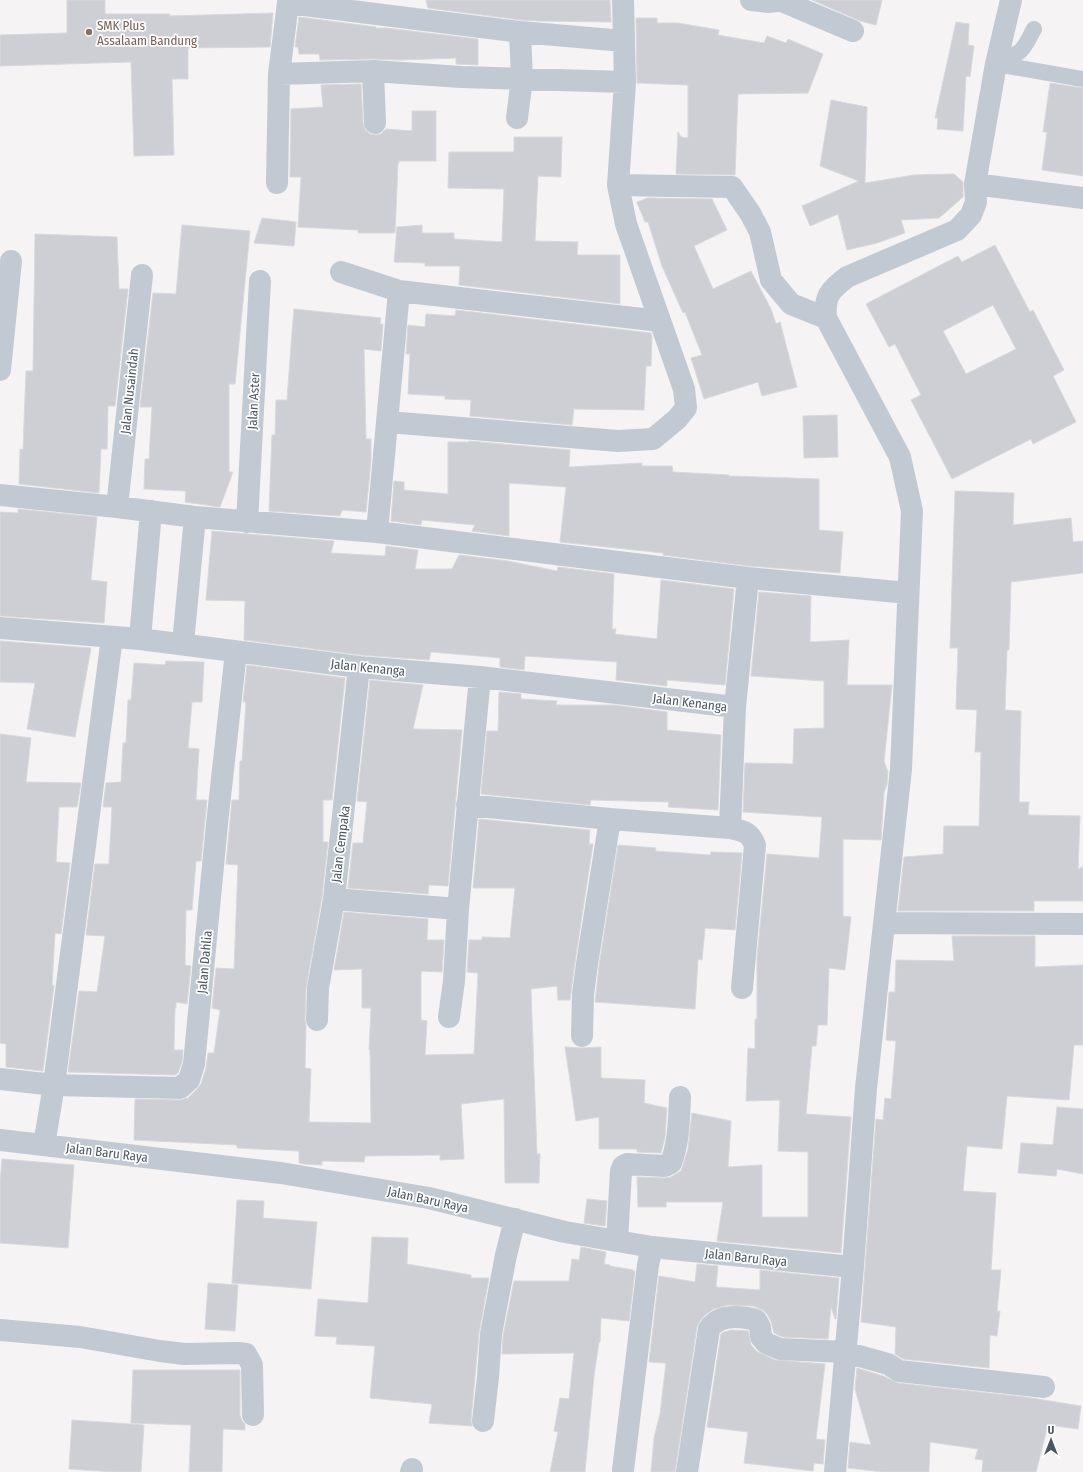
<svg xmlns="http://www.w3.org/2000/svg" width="1083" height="1472" font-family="'Fira Sans Condensed',sans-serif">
	<rect width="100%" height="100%" fill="#f5f3f3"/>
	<path fill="#cdcfd5" stroke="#d7d9de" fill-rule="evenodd" d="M 67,0 L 105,0 L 105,14 L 170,14 L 170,16 L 273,13 L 270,47 L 188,48 L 188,79 L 172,79 L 174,155 L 134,156 L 131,62 L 0,66 L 0,35 L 67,33 Z
		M 426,0 L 610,0 L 611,22 L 539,21 L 521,20 L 428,8 Z
		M 812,0 L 882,0 L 876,25 L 860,21 Z
		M 299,17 L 376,27 L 376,28 L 386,28 L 478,39 L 478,65 L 456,64 L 456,58 L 400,60 L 373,59 L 320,60 L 319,54 L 299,54 L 298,47 L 295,47 Z
		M 636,18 L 657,18 L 657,23 L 678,23 L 719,30 L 718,35 L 764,43 L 767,36 L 786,43 L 788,39 L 823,54 L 808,93 L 738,94 L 735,175 L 676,174 L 678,132 L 681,137 L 688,138 L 688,85 L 637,83 Z
		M 956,22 L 969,24 L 968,45 L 974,46 L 970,77 L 966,76 L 963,131 L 937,129 L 938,118 L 935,118 Z
		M 1050,83 L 1083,88 L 1083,176 L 1042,170 L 1047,132 L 1043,132 Z
		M 361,84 L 363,123 L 365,130 L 370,134 L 376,135 L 381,134 L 386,129 L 412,131 L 412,111 L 436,111 L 436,161 L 399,161 L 399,163 L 398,163 L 395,233 L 358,233 L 358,230 L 298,227 L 301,177 L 290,177 L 291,109 L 323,107 L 321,85 Z
		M 831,100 L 867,107 L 865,183 L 914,175 L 954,174 L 963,182 L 963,197 L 939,218 L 901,220 L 905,233 L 877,243 L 847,250 L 838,214 L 810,226 L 802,206 L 859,181 L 820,166 Z
		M 514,137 L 562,137 L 561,177 L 538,176 L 535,241 L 578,242 L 577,255 L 620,255 L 620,304 L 459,285 L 460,266 L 425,266 L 425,263 L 394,262 L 397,227 L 422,225 L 422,233 L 454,233 L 454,239 L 502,242 L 504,189 L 448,188 L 449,152 L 514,152 Z
		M 648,198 L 712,199 L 727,230 L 694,246 L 713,289 L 751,271 L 771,309 L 776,324 L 780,322 L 797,387 L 762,396 L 758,382 L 704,399 L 691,358 L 702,355 L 685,312 L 683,313 L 662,266 L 648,222 L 645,222 L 637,202 Z
		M 262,218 L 296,222 L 294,246 L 254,243 Z
		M 182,225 L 250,231 L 235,384 L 229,384 L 229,472 L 233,472 L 220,507 L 185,502 L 186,491 L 144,489 L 145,459 L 149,459 L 152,407 L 140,407 L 153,293 L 176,294 Z
		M 35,234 L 117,237 L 119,289 L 128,289 L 115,406 L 108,406 L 107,449 L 101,449 L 99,493 L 19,484 L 20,449 L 23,450 L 26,371 L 33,371 Z
		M 995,245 L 1030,312 L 1033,310 L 1064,370 L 1053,376 L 1076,422 L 1033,444 L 1031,439 L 952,479 L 911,400 L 921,395 L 895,344 L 889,347 L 866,304 L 958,256 L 962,262 ZM 993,305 L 1016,349 L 966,374 L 943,331 Z
		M 294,309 L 381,318 L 380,324 L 383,324 L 381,351 L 364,349 L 366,439 L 371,439 L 371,461 L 366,512 L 342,510 L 340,516 L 269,511 L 272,435 L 275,435 L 276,400 L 287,400 L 292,332 Z
		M 456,310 L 651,333 L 652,336 L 651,366 L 646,366 L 644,410 L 574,409 L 572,425 L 470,416 L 471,400 L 445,399 L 445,396 L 408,394 L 410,354 L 406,354 L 408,325 L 425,327 L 426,314 L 455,316 Z
		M 837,415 L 838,457 L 804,458 L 803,416 Z
		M 469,441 L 570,450 L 569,467 L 642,463 L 642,466 L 672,466 L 673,472 L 729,475 L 729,476 L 819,479 L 819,530 L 843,532 L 840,573 L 749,566 L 663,555 L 663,553 L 560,542 L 566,487 L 509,483 L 509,536 L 472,531 L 475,525 L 422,520 L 421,525 L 391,521 L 394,481 L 404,482 L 404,490 L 448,494 L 448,442 L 469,442 Z
		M 955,491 L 1014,493 L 1013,525 L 1071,518 L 1073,542 L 1083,541 L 1083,573 L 1011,582 L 1009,650 L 1007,650 L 1005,710 L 1021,711 L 1019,802 L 1029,802 L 1028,815 L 1080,816 L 1078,870 L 1083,866 L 1083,901 L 1034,901 L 1034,911 L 898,911 L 904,857 L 943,854 L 944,826 L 979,826 L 981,752 L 975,752 L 977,710 L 956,709 L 958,648 L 950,648 Z
		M 18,509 L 97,517 L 91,580 L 107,582 L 104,623 L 0,616 L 0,512 L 18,513 Z
		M 212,531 L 334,541 L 331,553 L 385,556 L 386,546 L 418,550 L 415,569 L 452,569 L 459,555 L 508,561 L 557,571 L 558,567 L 614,574 L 612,629 L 616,629 L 615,634 L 657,639 L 661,580 L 734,589 L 725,685 L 667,680 L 667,686 L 616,680 L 617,662 L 525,656 L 524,670 L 500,667 L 500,658 L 491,657 L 431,652 L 429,660 L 360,655 L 244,640 L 245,601 L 206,600 Z
		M 759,592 L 811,596 L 810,642 L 849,640 L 847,685 L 892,685 L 884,761 L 888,772 L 887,785 L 884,792 L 881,840 L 843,839 L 843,916 L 851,917 L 845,970 L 829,968 L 827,1025 L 818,1025 L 816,1046 L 812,1046 L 806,1114 L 851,1117 L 841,1253 L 717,1241 L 723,1202 L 666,1202 L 666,1207 L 638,1207 L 637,1177 L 665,1178 L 671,1177 L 681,1171 L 688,1149 L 692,1113 L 731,1121 L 728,1167 L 762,1165 L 762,1217 L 808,1217 L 808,1152 L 778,1151 L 780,1100 L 746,1101 L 748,1048 L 755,1049 L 755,1019 L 757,1019 L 757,958 L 767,854 L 819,858 L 822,817 L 743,812 L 745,763 L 793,764 L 794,729 L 824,728 L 824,681 L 751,676 Z
		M 0,641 L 91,648 L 75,737 L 27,729 L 35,683 L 0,682 Z
		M 166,661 L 204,662 L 202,702 L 192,702 L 188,748 L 199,749 L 196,800 L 207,800 L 201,861 L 196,861 L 192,910 L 186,910 L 185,965 L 191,966 L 187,1004 L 176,1002 L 176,1008 L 175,1008 L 174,1050 L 183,1050 L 182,1062 L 178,1073 L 175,1075 L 68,1072 L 79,991 L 97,992 L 105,936 L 86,935 L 95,864 L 109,864 L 112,807 L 103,807 L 106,783 L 121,782 L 123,743 L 126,743 L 128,700 L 131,700 L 134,663 L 165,665 Z
		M 247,665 L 345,678 L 332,800 L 323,800 L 323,842 L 328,842 L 322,897 L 306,988 L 305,1020 L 306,1026 L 305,1068 L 311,1069 L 309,1122 L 371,1123 L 370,1050 L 369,1050 L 371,1008 L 362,1008 L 362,969 L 334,970 L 344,912 L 428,919 L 427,940 L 444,940 L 442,972 L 421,971 L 421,1020 L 427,1021 L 425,1055 L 474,1054 L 478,973 L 467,972 L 469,940 L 482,940 L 482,937 L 510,938 L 515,888 L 473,888 L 479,819 L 590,830 L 589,844 L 593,844 L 575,962 L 570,1000 L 558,1000 L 557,986 L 531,989 L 537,1154 L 540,1154 L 539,1183 L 505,1183 L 504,1099 L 461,1104 L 464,1159 L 440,1160 L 440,1155 L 365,1156 L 364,1162 L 322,1161 L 322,1165 L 304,1164 L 299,1163 L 299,1151 L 237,1148 L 237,1145 L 134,1140 L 135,1099 L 180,1100 L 188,1098 L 197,1089 L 201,1084 L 206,1068 L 208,1053 L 214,1053 L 220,1010 L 212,1008 L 216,968 L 234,969 L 238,865 L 226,864 L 232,800 L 239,800 L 240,761 L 242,761 L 246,702 L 243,702 Z
		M 370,680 L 423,685 L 413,729 L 462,730 L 448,886 L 429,885 L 428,894 L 348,888 L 353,843 L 363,843 L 367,802 L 357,801 Z
		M 499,692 L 521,694 L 521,699 L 557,701 L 556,705 L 614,705 L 667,712 L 667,730 L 721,735 L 718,810 L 668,807 L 669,802 L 591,800 L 590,805 L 481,794 L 487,731 L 498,731 Z
		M 0,734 L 31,738 L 26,782 L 81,783 L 77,807 L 59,807 L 56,862 L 70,863 L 61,934 L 55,933 L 52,985 L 54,986 L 43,1071 L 6,1067 L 6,1044 L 0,1043 Z
		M 618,845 L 656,848 L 655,851 L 710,855 L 711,852 L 742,853 L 735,930 L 705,928 L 702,960 L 698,959 L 695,1009 L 595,1002 L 599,966 Z
		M 952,936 L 1035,936 L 1035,967 L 1083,965 L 1083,1045 L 1074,1045 L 1069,1100 L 1007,1096 L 1002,1149 L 967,1146 L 963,1191 L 996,1193 L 991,1270 L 1001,1270 L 997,1311 L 1000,1311 L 997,1336 L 990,1335 L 989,1368 L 903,1359 L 895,1354 L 896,1327 L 861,1322 L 876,1119 L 883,1120 L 885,1098 L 891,1099 L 896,1041 L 886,1040 L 889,992 L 895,992 L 896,960 L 954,961 Z
		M 565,1047 L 582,1048 L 601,1047 L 601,1078 L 645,1080 L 644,1103 L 667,1108 L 665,1137 L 661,1153 L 637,1152 L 637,1149 L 599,1149 L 599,1117 L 576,1121 Z
		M 1057,1107 L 1083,1109 L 1083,1174 L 1057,1169 L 1056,1176 L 1018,1173 L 1021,1143 L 1053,1145 Z
		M 2,1159 L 74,1165 L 68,1248 L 0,1243 L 0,1183 Z
		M 587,1199 L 607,1201 L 605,1226 L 584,1223 Z
		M 237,1200 L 264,1201 L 263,1218 L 317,1222 L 311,1289 L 232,1283 Z
		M 372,1237 L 408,1238 L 407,1264 L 471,1275 L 471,1278 L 489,1278 L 479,1333 L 471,1420 L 472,1426 L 429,1423 L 432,1404 L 370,1398 L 375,1346 L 336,1344 L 337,1337 L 315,1336 L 318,1299 L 368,1303 Z
		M 581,1247 L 606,1252 L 604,1264 L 610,1265 L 610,1266 L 633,1270 L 633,1271 L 635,1271 L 629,1321 L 601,1318 L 600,1342 L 599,1342 L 594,1376 L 585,1472 L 550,1472 L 558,1432 L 554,1431 L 560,1398 L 569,1399 L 574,1353 L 502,1354 L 503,1336 L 514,1281 L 569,1281 L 572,1259 L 579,1260 Z
		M 697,1264 L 718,1266 L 716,1287 L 760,1290 L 760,1270 L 839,1278 L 836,1319 L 835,1319 L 831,1307 L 828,1339 L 783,1337 L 774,1333 L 771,1321 L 767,1314 L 763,1310 L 753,1306 L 728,1305 L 714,1309 L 706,1314 L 700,1321 L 697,1327 L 675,1472 L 651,1472 L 654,1438 L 660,1414 L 666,1363 L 649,1362 L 659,1276 L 695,1282 Z
		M 208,1283 L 238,1285 L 235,1331 L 205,1329 Z
		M 732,1330 L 748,1331 L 751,1345 L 756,1351 L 775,1360 L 825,1364 L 816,1439 L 825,1440 L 823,1464 L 814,1463 L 813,1471 L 744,1463 L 748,1432 L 707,1427 L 721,1334 L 724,1332 Z
		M 857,1368 L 883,1376 L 898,1383 L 1025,1397 L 1081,1406 L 1078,1429 L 1048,1425 L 1036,1472 L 982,1472 L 983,1460 L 975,1459 L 978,1449 L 930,1442 L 929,1472 L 883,1472 L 848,1468 L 850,1442 L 871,1445 L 855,1389 Z
		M 133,1370 L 240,1370 L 240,1415 L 242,1421 L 245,1424 L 245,1430 L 223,1429 L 222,1472 L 189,1472 L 191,1425 L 131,1423 Z
		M 72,1420 L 144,1425 L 141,1472 L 114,1472 L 69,1469 Z"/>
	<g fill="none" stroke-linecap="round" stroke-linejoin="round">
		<path stroke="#c1cad2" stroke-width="16" d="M 998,55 C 1022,59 1024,47 1034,29
			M 996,64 L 1083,79"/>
		<path stroke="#c1cad2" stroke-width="22" d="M 751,0 L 768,2 L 784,0
			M 782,1 L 853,31
			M 279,74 L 288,3 L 520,32 L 624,41
			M 517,118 L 522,79 L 520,32
			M 375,123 L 373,71 L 461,77 L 625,82
			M 277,183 L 279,74 L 373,71
			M 975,184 L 1083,198
			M 618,185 L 732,187 L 750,213 L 760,232 L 771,280 L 791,304 L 826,318
			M 341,272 L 399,291 L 660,321
			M 0,370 L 11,261
			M 388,422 L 618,441 L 653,439 L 677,419 L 686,408 L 684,389 L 626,224 L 618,185 L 625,82 L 623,0
			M 0,495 L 117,507 L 195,517 L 377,532 L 748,578 L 908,593
			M 117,507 L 142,275
			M 247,522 L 260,281
			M 377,532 L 399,291
			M 0,628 L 140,639 L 359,667 L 480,677 L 735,707
			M 140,639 L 151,511
			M 183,643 L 195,517
			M 467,805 L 610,819 L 730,828 C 743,831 749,831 755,845 L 742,988
			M 730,828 L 735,707 L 748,578
			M 334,899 L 458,909
			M 884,923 L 1083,924
			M 449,1017 L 454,981 L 458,909 L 480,677
			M 317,1020 L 318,988 L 334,899 L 359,667
			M 582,1036 L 583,994 L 587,964 L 610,819
			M 0,1079 L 54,1085 L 180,1088 L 189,1080 L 194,1064 L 217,824 L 236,652
			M 0,1140 L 281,1173 L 429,1198 L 565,1232 L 652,1247 L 853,1267
			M 44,1145 L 54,1085 L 112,637
			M 617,1241 L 621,1171 L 623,1166 L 627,1164 L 665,1166 L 671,1163 C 679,1141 679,1120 680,1097
			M 0,1330 L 80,1337 L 160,1351 L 184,1354 L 238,1353 L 246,1354 L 252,1365 L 253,1415
			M 483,1421 L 488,1377 L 491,1334 L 506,1255 L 515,1219
			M 623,1470 L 648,1265 L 652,1247
			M 411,1472 L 412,1469
			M 687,1472 L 709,1329 C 719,1314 740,1316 756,1320 L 760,1327 L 761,1337 L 766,1343 L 780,1349 L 845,1352 L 888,1364 L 899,1371 L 1044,1387
			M 835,1472 L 853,1267 L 866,1088 L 901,769 L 912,511 L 900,457 L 826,318 C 824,296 830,290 847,277 L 957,230 L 971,215 L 976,202 L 975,184 L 996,64 L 1011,0"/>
	</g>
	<circle fill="#8d6e63" stroke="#fff" stroke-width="1.5" cx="89" cy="32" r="4"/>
	<g text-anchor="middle" stroke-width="3.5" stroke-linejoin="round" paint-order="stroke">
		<g font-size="13" fill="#785e54" stroke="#fff" text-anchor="start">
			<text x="97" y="30">SMK Plus<tspan x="97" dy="15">Assalaam Bandung</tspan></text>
		</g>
		<g font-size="13" fill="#4a5661" stroke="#fff">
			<text transform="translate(129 391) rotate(-84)" y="5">Jalan Nusaindah</text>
			<text transform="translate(253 401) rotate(-87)" y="5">Jalan Aster</text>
			<text transform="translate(368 667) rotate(6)" y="5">Jalan Kenanga</text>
			<text transform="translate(690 702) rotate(7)" y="5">Jalan Kenanga</text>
			<text transform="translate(340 844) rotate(-83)" y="5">Jalan Cempaka</text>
			<text transform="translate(204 962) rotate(-85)" y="5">Jalan Dahlia</text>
			<text transform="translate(107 1152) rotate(7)" y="5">Jalan Baru Raya</text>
			<text transform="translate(428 1199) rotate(12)" y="5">Jalan Baru Raya</text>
			<text transform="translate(746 1257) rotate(6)" y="5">Jalan Baru Raya</text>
		</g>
	</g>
	<g transform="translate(1051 1440)" stroke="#ffffff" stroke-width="3" paint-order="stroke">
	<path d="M0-3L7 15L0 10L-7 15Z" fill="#4a5661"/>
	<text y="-6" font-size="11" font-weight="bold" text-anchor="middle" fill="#4a5661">U</text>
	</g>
</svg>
